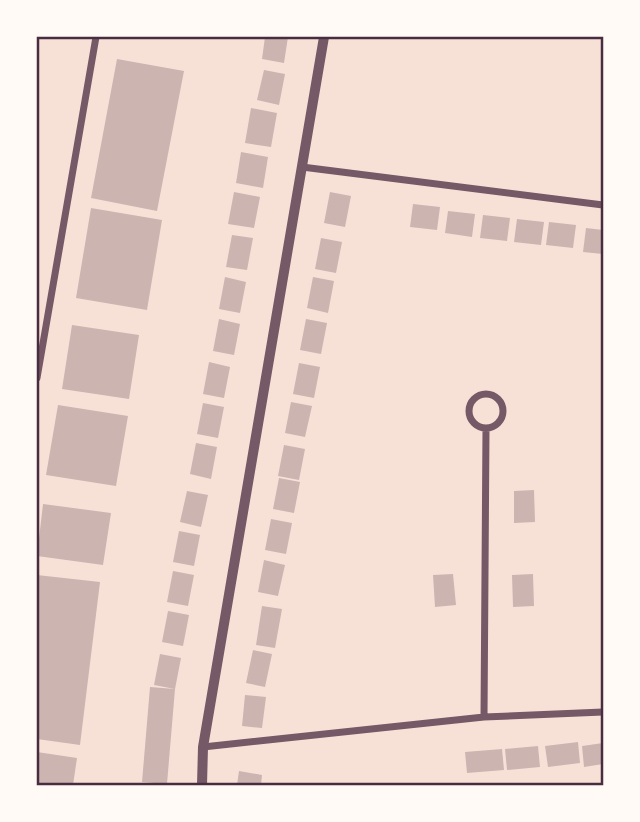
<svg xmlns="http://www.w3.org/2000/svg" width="640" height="822" font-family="'Source Sans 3',sans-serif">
	<rect width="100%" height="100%" fill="#f7e1d7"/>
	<path fill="#ccb4b1" d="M 265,37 L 288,37 L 284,63 L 262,59 Z
		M 117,59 L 184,71 L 157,211 L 91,198 Z
		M 264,70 L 285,74 L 279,105 L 257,100 Z
		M 251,108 L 277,113 L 271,147 L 245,143 Z
		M 241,152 L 268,157 L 263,188 L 236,183 Z
		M 234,192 L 260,197 L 254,228 L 228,224 Z
		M 330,192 L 351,196 L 345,227 L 324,223 Z
		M 413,204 L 440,207 L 437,230 L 410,227 Z
		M 91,208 L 162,220 L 147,310 L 76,298 Z
		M 448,211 L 475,214 L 472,237 L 445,233 Z
		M 483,215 L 510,218 L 507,241 L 480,238 Z
		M 517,219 L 544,222 L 541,245 L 514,242 Z
		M 549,222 L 576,225 L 573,248 L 546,245 Z
		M 586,228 L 603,230 L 603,254 L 583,252 Z
		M 232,235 L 253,238 L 247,270 L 226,267 Z
		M 321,238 L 342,242 L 336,273 L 315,269 Z
		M 225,277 L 246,282 L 240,313 L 219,309 Z
		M 313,277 L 334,281 L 328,313 L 307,308 Z
		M 219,319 L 240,324 L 234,355 L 213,351 Z
		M 306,319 L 327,323 L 321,354 L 300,350 Z
		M 72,325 L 139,335 L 129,399 L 62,389 Z
		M 209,362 L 230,367 L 224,398 L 203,394 Z
		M 299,363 L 320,367 L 314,398 L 293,394 Z
		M 291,402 L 312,406 L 305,437 L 285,433 Z
		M 203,403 L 224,407 L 218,438 L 197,434 Z
		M 58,405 L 128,416 L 116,486 L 46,475 Z
		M 196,443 L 217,447 L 211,479 L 190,474 Z
		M 284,445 L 305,449 L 299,480 L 278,476 Z
		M 279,478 L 300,482 L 294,513 L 273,509 Z
		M 534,490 L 535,522 L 514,523 L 514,491 Z
		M 187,491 L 208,495 L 201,527 L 180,522 Z
		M 43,504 L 111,513 L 103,565 L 37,556 Z
		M 271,519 L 292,523 L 286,554 L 265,550 Z
		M 179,531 L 200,535 L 194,566 L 173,562 Z
		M 264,560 L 285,565 L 278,596 L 258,592 Z
		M 173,571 L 194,575 L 188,606 L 167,602 Z
		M 453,574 L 456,605 L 435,607 L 433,575 Z
		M 533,574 L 534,606 L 513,607 L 512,575 Z
		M 37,575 L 100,582 L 80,745 L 37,739 Z
		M 262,606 L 282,609 L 275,648 L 256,645 Z
		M 168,611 L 189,615 L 183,646 L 162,642 Z
		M 253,650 L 272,654 L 265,687 L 246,683 Z
		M 160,654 L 181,658 L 175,689 L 167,784 L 142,782 L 150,687 L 175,689 L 154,685 Z
		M 245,695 L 266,697 L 262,728 L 242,726 Z
		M 578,742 L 580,763 L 548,767 L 545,746 Z
		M 603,743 L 603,764 L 584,767 L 582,746 Z
		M 538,746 L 540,767 L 507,770 L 505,749 Z
		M 502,749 L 504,770 L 467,773 L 465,752 Z
		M 37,752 L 77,758 L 73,785 L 37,785 Z
		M 239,771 L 262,775 L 261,785 L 237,785 Z"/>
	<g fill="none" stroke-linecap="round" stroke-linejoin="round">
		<path stroke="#755966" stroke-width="7" d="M 302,167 L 603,205
			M 37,378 L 96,37
			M469 411a17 17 0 1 1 34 0a17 17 0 1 1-34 0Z
			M 484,717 L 486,429
			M 203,747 L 484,717 L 603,712"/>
		<path stroke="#755966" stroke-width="10" d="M 202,785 L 203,747 L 324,37"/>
	</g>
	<rect width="640" height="822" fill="none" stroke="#fffaf5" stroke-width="77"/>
	<rect x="38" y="38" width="564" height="746" fill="none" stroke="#4a2c40" stroke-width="2.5"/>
</svg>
